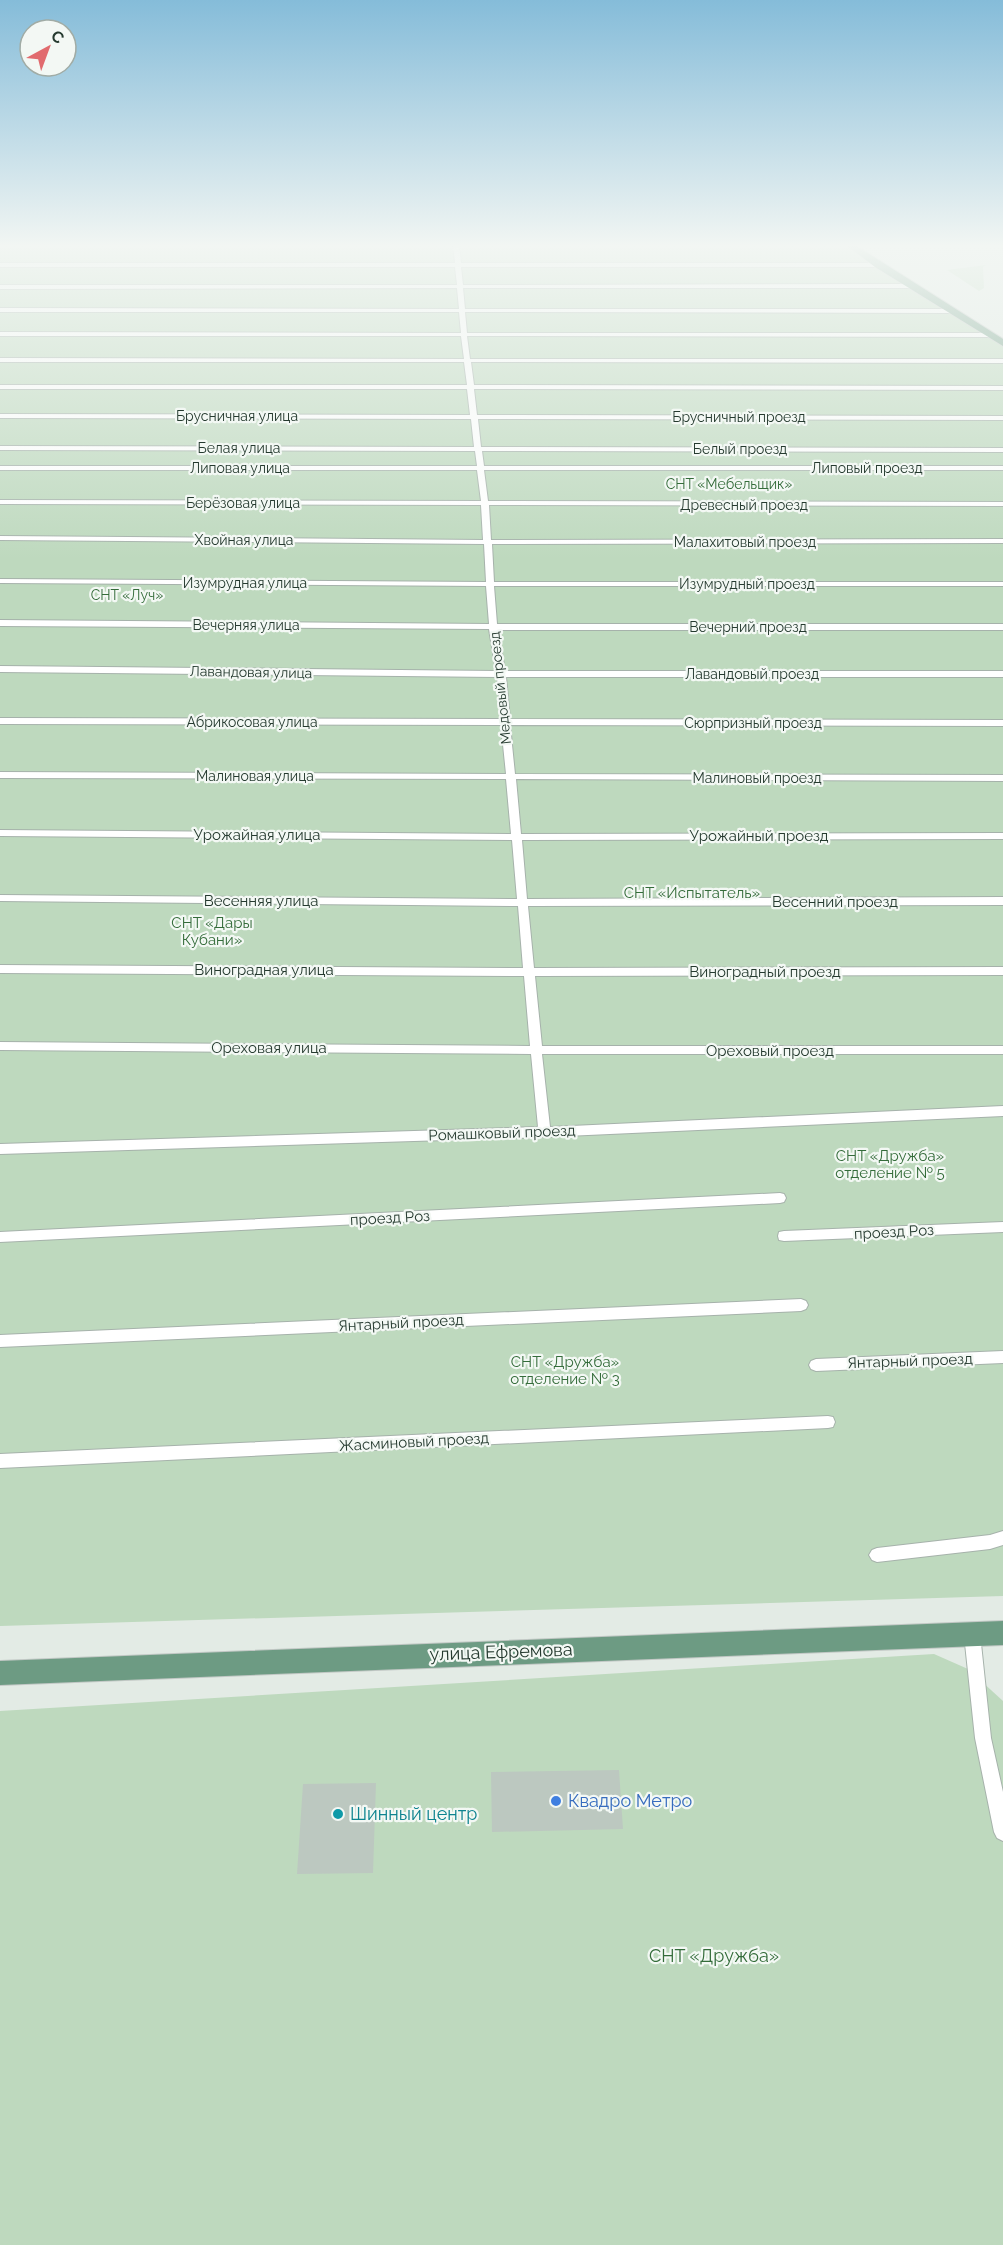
<svg xmlns="http://www.w3.org/2000/svg" width="1003" height="2245" font-family="Raleway,sans-serif">
	<rect width="100%" height="100%" fill="#e3ebe5"/>
	<path fill="#bed9be" d="M 0,245 L 850,245 L 878,265 L 1003,343 L 1003,1596 L 0,1626 Z
		M 986,265 L 983,267 L 984,288 L 979,291 L 947,270 Z
		M 934,1654 L 968,1669 L 1003,1701 L 1003,2245 L 0,2245 L 0,1711 Z"/>
	<path fill="#bcc8c0" d="M 619,1770 L 623,1829 L 492,1832 L 491,1772 Z
		M 376,1783 L 373,1873 L 297,1874 L 303,1784 Z"/>
	<g fill="none" stroke-linecap="round" stroke-linejoin="round">
		<g stroke="#a6b2ab" stroke-width="2">
			<path id="street" d="M 453,245 L 459,245 L 461,263 L 878,263 L 881,265 L 878,267 L 461,267 L 463,285 L 912,284 L 915,286 L 912,288 L 463,288 L 465,309 L 951,309 L 954,311 L 951,313 L 465,312 L 467,333 L 989,333 L 992,335 L 989,337 L 467,336 L 470,359 L 1003,359 L 1003,363 L 471,362 L 474,385 L 1003,386 L 1003,390 L 474,389 L 477,415 L 1003,416 L 1003,420 L 478,419 L 481,447 L 1003,448 L 1003,452 L 482,451 L 484,466 L 1003,466 L 1003,470 L 484,470 L 488,501 L 1003,502 L 1003,506 L 489,505 L 491,540 L 1003,539 L 1003,543 L 492,544 L 494,582 L 1003,582 L 1003,586 L 494,586 L 497,624 L 1003,624 L 1003,630 L 498,630 L 505,671 L 1003,671 L 1003,677 L 506,677 L 510,719 L 1003,720 L 1003,726 L 510,725 L 515,774 L 1003,775 L 1003,781 L 516,779 L 521,834 L 1003,833 L 1003,839 L 522,840 L 527,899 L 1003,897 L 1003,905 L 528,906 L 534,968 L 1003,967 L 1003,975 L 535,976 L 542,1046 L 1003,1046 L 1003,1054 L 542,1054 L 550,1127 L 1003,1106 L 1003,1116 L 544,1137 L 0,1154 L 0,1144 L 538,1127 L 531,1054 L 0,1050 L 0,1042 L 530,1046 L 524,976 L 0,973 L 0,965 L 523,968 L 518,906 L 0,901 L 0,895 L 517,899 L 512,840 L 0,836 L 0,830 L 511,834 L 506,779 L 0,778 L 0,772 L 506,774 L 501,725 L 0,724 L 0,718 L 501,719 L 497,677 L 0,672 L 0,666 L 496,671 L 489,629 L 0,626 L 0,620 L 489,624 L 486,586 L 0,583 L 0,579 L 486,582 L 484,544 L 0,540 L 0,536 L 483,540 L 481,505 L 0,504 L 0,500 L 481,501 L 477,470 L 0,470 L 0,466 L 477,466 L 475,451 L 0,450 L 0,446 L 474,447 L 471,419 L 0,418 L 0,414 L 470,415 L 467,389 L 0,389 L 0,385 L 467,385 L 464,362 L 0,362 L 0,358 L 464,359 L 461,336 L 0,336 L 0,332 L 461,333 L 459,312 L 0,312 L 0,308 L 459,309 L 457,288 L 0,289 L 0,285 L 457,285 L 455,267 L 0,267 L 0,263 L 455,263 Z
				M 780,1193 L 784,1194 L 786,1198 L 784,1202 L 780,1203 L 0,1242 L 0,1232 Z
				M 1003,1222 L 1003,1232 L 784,1241 L 779,1240 L 778,1236 L 779,1232 L 784,1231 Z
				M 801,1299 L 806,1301 L 808,1305 L 806,1309 L 801,1311 L 0,1347 L 0,1335 Z
				M 1003,1351 L 1003,1363 L 816,1371 L 811,1369 L 809,1365 L 811,1361 L 816,1359 Z
				M 828,1416 L 833,1417 L 835,1422 L 833,1427 L 828,1428 L 0,1468 L 0,1454 Z
				M 1003,1531 L 1003,1545 L 990,1549 L 877,1562 L 872,1560 L 869,1555 L 872,1550 L 877,1548 L 990,1535 Z
				M 972,1626 L 978,1628 L 980,1634 L 991,1738 L 1003,1792 L 1003,1841 L 997,1838 L 994,1832 L 975,1738 L 964,1634 L 966,1628 Z"/>
		</g>
		<g stroke="#c2c8c5" stroke-width="2">
			<path id="primary" d="M 846,245 L 855,245 L 1003,339 L 1003,346 L 875,267 Z
				M 1003,1621 L 1003,1645 L 0,1685 L 0,1661 Z"/>
		</g>
		<use href="#street" fill="#fff" fill-rule="evenodd"/>
		<use href="#primary" fill="#6d9b83" fill-rule="evenodd"/>
	</g>
	<linearGradient id="sky" x2="0" y2="1"><stop stop-color="#85bcd9"/><stop offset="0.44" stop-color="#f2f6f3"/><stop offset="1" stop-color="#f2f6f3" stop-opacity="0"/></linearGradient>
	<rect width="1003" height="559" fill="url(#sky)"/>
	<circle fill="#3f7fe0" stroke="#f3f8f4" stroke-width="2" cx="556" cy="1801" r="6"/>
	<circle fill="#0f9aa8" stroke="#f3f8f4" stroke-width="2" cx="338" cy="1814" r="6"/>
	<g text-anchor="middle" stroke-width="4.5" stroke-linejoin="round" paint-order="stroke">
		<g font-size="14" fill="#253a2f" stroke="#f3f8f4">
			<text x="237" y="421">Брусничная улица</text>
			<text x="739" y="422">Брусничный проезд</text>
			<text x="239" y="453">Белая улица</text>
			<text x="740" y="454">Белый проезд</text>
			<text x="240" y="473">Липовая улица</text>
			<text x="867" y="473">Липовый проезд</text>
			<text x="243" y="508">Берёзовая улица</text>
			<text x="744" y="510">Древесный проезд</text>
			<text x="244" y="545">Хвойная улица</text>
			<text x="745" y="547">Малахитовый проезд</text>
			<text x="245" y="588">Изумрудная улица</text>
			<text x="747" y="589">Изумрудный проезд</text>
			<text x="246" y="630">Вечерняя улица</text>
			<text x="748" y="632">Вечерний проезд</text>
			<text transform="translate(251 672) rotate(1)" y="5">Лавандовая улица</text>
			<text x="752" y="679">Лавандовый проезд</text>
			<text transform="translate(500 688) rotate(-96)" y="5">Медовый проезд</text>
			<text x="252" y="727">Абрикосовая улица</text>
			<text x="753" y="728">Сюрпризный проезд</text>
			<text x="255" y="781">Малиновая улица</text>
			<text x="757" y="783">Малиновый проезд</text>
		</g>
		<g font-size="14" fill="#346c3a" stroke="#f3f8f4">
			<text x="729" y="489">СНТ «Мебельщик»</text>
			<text x="127" y="600">СНТ «Луч»</text>
		</g>
		<g font-size="15" fill="#253a2f" stroke="#f3f8f4">
			<text x="257" y="840">Урожайная улица</text>
			<text x="759" y="841">Урожайный проезд</text>
			<text x="261" y="906">Весенняя улица</text>
			<text x="835" y="907">Весенний проезд</text>
			<text x="264" y="975">Виноградная улица</text>
			<text x="765" y="977">Виноградный проезд</text>
			<text x="269" y="1053">Ореховая улица</text>
			<text x="770" y="1056">Ореховый проезд</text>
			<text transform="translate(502 1133) rotate(-2)" y="5">Ромашковый проезд</text>
			<text transform="translate(390 1218) rotate(-3)" y="5">проезд Роз</text>
			<text transform="translate(894 1232) rotate(-3)" y="5">проезд Роз</text>
			<text transform="translate(401 1323) rotate(-3)" y="5">Янтарный проезд</text>
			<text transform="translate(910 1361) rotate(-2)" y="5">Янтарный проезд</text>
			<text transform="translate(414 1442) rotate(-3)" y="5">Жасминовый проезд</text>
		</g>
		<g font-size="15" fill="#346c3a" stroke="#f3f8f4">
			<text x="692" y="898">СНТ «Испытатель»</text>
			<text x="212" y="928">СНТ «Дары<tspan x="212" dy="17">Кубани»</tspan></text>
			<text x="890" y="1161">СНТ «Дружба»<tspan x="890" dy="17">отделение № 5</tspan></text>
			<text x="565" y="1367">СНТ «Дружба»<tspan x="565" dy="17">отделение № 3</tspan></text>
		</g>
		<g font-size="18" fill="#253a2f" stroke="#f3f8f4">
			<text transform="translate(501 1652) rotate(-2)" y="6">улица Ефремова</text>
		</g>
		<g font-size="18" fill="#366cbe" stroke="#f3f8f4" text-anchor="start">
			<text x="568" y="1807">Квадро Метро</text>
		</g>
		<g font-size="18" fill="#0d838f" stroke="#f3f8f4" text-anchor="start">
			<text x="350" y="1820">Шинный центр</text>
		</g>
		<g font-size="18" fill="#346c3a" stroke="#f3f8f4">
			<text x="714" y="1962">СНТ «Дружба»</text>
		</g>
	</g>
	<g transform="translate(48 48) rotate(41)"><circle r="28" fill="#f3f8f4" stroke="#a1aca5" stroke-width="1.5"/>
	<path d="M0-4.5L10 22L0 15L-10 22Z" fill="#e16b6e"/>
	<text y="-9" font-size="16" font-weight="bold" text-anchor="middle" fill="#253a2f">С</text>
	</g>
</svg>
